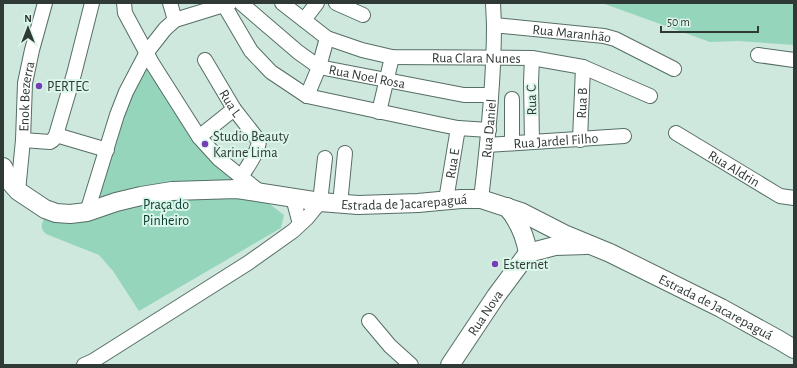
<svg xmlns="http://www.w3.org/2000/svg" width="797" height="368" font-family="'Alegreya Sans',sans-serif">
	<rect width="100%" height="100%" fill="#cee8dd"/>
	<path fill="#95d5bc" d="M 602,3 L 794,3 L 794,45 L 738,41 L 710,42 Z
		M 144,62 L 171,103 L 267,202 L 284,215 L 281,228 L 139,311 L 113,271 L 99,255 L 46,234 C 40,229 41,223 45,218 L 80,217 L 112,144 Z"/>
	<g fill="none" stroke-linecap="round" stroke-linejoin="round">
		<g stroke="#566e64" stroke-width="16">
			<g id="minor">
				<path d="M 124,3 L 125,13 L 152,63 L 199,137 L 219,159 L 260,192"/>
				<path d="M 170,3 L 175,20"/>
				<path id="s1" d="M 241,3 L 298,52 L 319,67 L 464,95 L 491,95"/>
				<path id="s2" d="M 282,3 L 327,38 L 362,50 L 392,57 L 532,58 L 583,67 L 650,96"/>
				<path d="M 336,3 L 363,15"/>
				<path d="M 493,3 L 494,25"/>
				<path d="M 224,5 L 251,51 L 271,72 L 307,96 L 438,124 L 458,128 L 489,130"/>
				<path d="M 304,20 L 317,3"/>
				<path d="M 758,55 L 794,60"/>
				<path id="s3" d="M 205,60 L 234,109 L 259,141 C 258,153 247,167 241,177"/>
				<path d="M 307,96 L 319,67 L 327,38"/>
				<path d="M 379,112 L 392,57"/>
				<path id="s4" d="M 676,133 L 780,196 L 794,198"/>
				<path d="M 56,135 L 107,150"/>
				<path d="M 199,137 L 234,109"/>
				<path d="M 23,140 L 50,142 L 53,140 L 56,135 L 74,74 L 92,3"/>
				<path id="s5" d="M 580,140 L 583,67"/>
				<path d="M 532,142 L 531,82 L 532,58"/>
				<path d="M 512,143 L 512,99"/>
				<path id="s6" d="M 487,145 L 624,136"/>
				<path id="s7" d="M 18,191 L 23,140 L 25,83 L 32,50 L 45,3"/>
				<path d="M 293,198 L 300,224"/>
				<path id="s8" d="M 481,199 C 488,141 494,83 494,25 L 604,36 L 615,39 L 674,69"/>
				<path id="s9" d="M 446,200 L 458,128"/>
				<path d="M 340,204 L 345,153"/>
				<path d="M 87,212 L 117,115 L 126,92 L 147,52 L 165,29 L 175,20 L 230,3"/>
				<path d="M 369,321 L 390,346 L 411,365"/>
				<path d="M 84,365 L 93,361 L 248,263 L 293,231 L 307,218 L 320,202 L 325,158"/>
			</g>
		</g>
		<g stroke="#566e64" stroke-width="20">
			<g id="tertiary">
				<path id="s10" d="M 3,167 L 11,183 L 18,191 L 45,209 L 56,213 L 70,214 L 87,212 L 116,202 L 141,196 L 172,191 L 237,189 L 320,202 L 358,205 L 418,203 L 461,199 L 481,199 L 521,212 L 564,234 L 610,253 L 721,308 L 779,340 L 794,349"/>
				<path d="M 507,207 C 519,221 525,235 528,253"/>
				<path id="s11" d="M 450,365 L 496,296 L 528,253 L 555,246 L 586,245"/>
			</g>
		</g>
		<use href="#minor" stroke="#fff" stroke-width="14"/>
		<use href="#tertiary" stroke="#fff" stroke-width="18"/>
	</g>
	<g fill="#743fb6" stroke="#dbf6ea" stroke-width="1.5">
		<circle cx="39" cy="86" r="4"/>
		<circle cx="205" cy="144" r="4"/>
		<circle cx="495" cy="264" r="4"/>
	</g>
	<g text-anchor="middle" stroke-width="4" stroke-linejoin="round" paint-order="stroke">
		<g font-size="14" fill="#2f3935" stroke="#dbf6ea">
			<text dy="5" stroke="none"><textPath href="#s8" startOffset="253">Rua Maranhão</textPath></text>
			<text dy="5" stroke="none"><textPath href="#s2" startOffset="209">Rua Clara Nunes</textPath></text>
			<text dy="5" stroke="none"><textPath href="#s1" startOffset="150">Rua Noel Rosa</textPath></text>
			<text dy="5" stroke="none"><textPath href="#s7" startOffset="95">Enok Bezerra</textPath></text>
			<text transform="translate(531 100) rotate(-91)" y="5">Rua C</text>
			<text dy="5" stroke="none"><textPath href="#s3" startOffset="50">Rua L</textPath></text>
			<text dy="5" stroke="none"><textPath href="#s5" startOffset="37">Rua B</textPath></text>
			<text dy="5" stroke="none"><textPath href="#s8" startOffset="71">Rua Daniel</textPath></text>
			<text dy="5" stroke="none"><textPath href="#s6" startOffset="69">Rua Jardel Filho</textPath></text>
			<text dy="5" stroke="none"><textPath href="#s9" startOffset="37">Rua E</textPath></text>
			<text dy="5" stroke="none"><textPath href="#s4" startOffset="68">Rua Aldrin</textPath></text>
			<text dy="5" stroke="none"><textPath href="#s10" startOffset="425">Estrada de Jacarepaguá</textPath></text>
			<text dy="5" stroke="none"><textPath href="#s10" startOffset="761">Estrada de Jacarepaguá</textPath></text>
			<text dy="5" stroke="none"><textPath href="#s11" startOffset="63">Rua Nova</textPath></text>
		</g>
		<g font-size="14" fill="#2f3935" stroke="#dbf6ea" text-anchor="start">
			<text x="47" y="91">PERTEC</text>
			<text x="213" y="141">Studio Beauty<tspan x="213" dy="16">Karine Lima</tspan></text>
			<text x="503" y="269">Esternet</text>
		</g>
		<g font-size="14" fill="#063a2c" stroke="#dbf6ea">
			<text x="166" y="209">Praça do<tspan x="166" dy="16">Pinheiro</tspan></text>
		</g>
	</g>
	<rect width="797" height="368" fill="none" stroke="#2f3935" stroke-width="8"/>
	<g transform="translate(28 28)" stroke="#dbf6ea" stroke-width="3" paint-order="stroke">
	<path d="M0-3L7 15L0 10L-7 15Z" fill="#2f3935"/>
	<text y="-6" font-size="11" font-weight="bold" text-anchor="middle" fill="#2f3935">N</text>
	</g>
	<path d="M661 26v6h97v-6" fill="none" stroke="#2f3935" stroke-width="2"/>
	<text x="667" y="26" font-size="12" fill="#2f3935" stroke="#dbf6ea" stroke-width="3" paint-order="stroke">50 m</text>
</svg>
